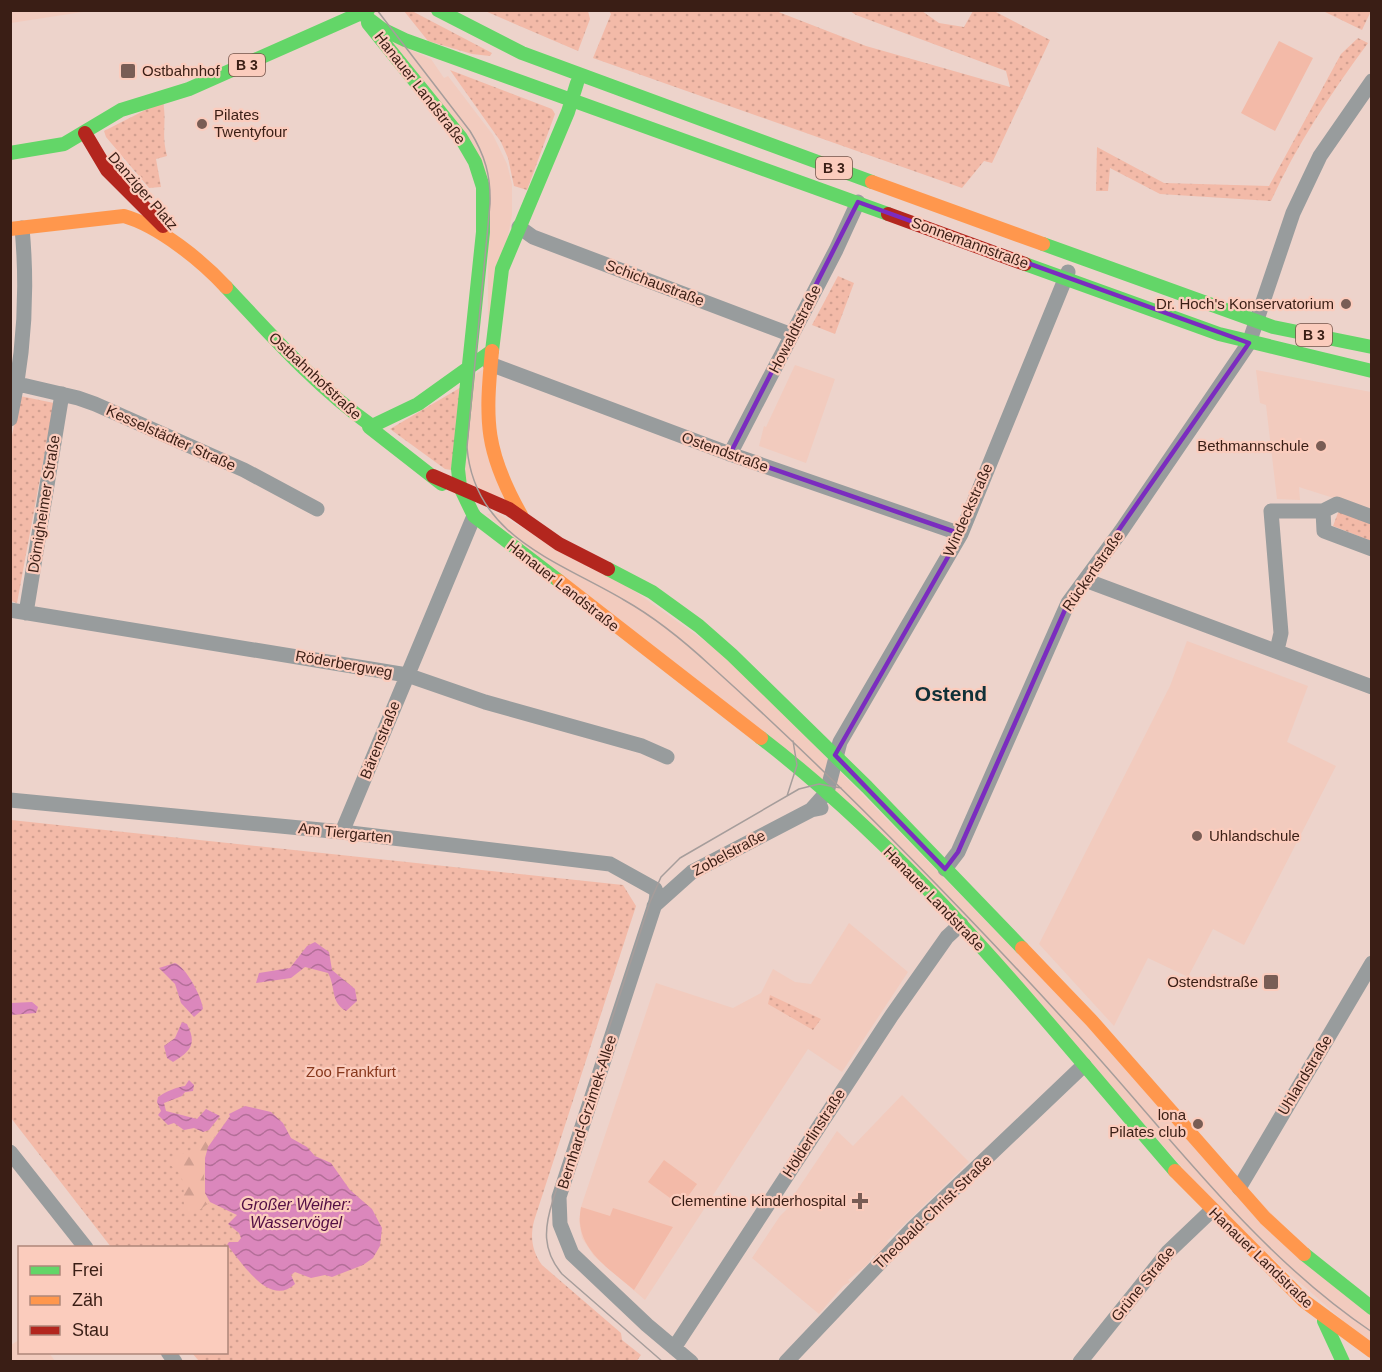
<svg xmlns="http://www.w3.org/2000/svg" width="1382" height="1372" font-family="Arial,sans-serif">
	<defs>
		<pattern id="grass-dots" width="8" height="8" patternUnits="userSpaceOnUse" patternTransform="scale(1.5)"><rect width="8" height="8" fill="#f3baa8"/><path d="M2 2h.1M6 6h.1" fill="none" stroke="#d19f90" stroke-width="1.8" stroke-linecap="round"/></pattern>
		<pattern id="forest-firs" width="22" height="20" patternUnits="userSpaceOnUse" patternTransform="scale(1.5)"><rect width="22" height="20" fill="#f3baa8"/><path d="M5 1l3.5 6h-7zM16 11l3.5 6h-7z" fill="#d19f90"/></pattern>
		<pattern id="water-waves" width="16" height="10" patternUnits="userSpaceOnUse" patternTransform="scale(1.5)"><rect width="16" height="10" fill="#db87bc"/><path d="M0 5q4-4 8 0t8 0" fill="none" stroke="#b36e98"/></pattern>
	</defs>
	<rect width="100%" height="100%" fill="#edd3cb"/>
	<path fill="#f2cbbe" d="M 11,10 L 89,10 L 89,11 L 11,23 Z
		M 392,41 L 431,59 L 444,78 L 448,76 L 493,135 L 507,164 L 512,184 L 512,215 L 488,340 L 488,187 Z
		M 795,365 L 835,379 L 806,463 L 759,446 L 764,426 L 766,427 Z
		M 485,368 L 481,415 L 516,510 L 465,481 L 471,377 Z
		M 1256,370 L 1371,392 L 1371,510 L 1299,487 L 1300,500 L 1277,499 L 1266,405 L 1260,403 Z
		M 496,513 L 626,585 L 730,659 L 1371,1315 L 1371,1342 L 1349,1326 L 1228,1219 L 930,882 L 486,514 Z
		M 1187,641 L 1308,686 L 1287,742 L 1336,766 L 1244,945 L 1213,929 L 1188,977 L 1148,958 L 1114,1026 L 1039,944 L 1170,686 Z
		M 849,923 L 908,972 L 842,1072 L 808,1049 L 645,1300 L 594,1256 L 582,1238 L 579,1221 L 581,1207 L 656,983 L 733,1008 L 761,993 L 773,969 L 795,982 L 811,984 Z
		M 902,1095 L 969,1162 L 887,1241 L 891,1245 L 878,1259 L 873,1255 L 868,1264 L 848,1280 L 850,1282 L 843,1286 L 819,1314 L 752,1258 L 780,1216 L 789,1207 L 787,1205 L 837,1131 L 853,1146 Z
		M 19,1340 L 20,1352 L 49,1353 L 55,1361 L 11,1361 L 11,1345 Z"/>
	<path fill="url(#grass-dots)" d="M 404,11 L 412,11 L 492,53 L 490,56 L 472,54 L 428,41 Z
		M 485,11 L 588,11 L 590,19 L 578,51 Z
		M 609,11 L 776,11 L 866,46 L 1010,87 L 1006,71 L 856,15 L 850,11 L 922,11 L 939,23 L 964,27 L 973,11 L 994,11 L 1050,40 L 992,163 L 984,161 L 962,188 L 593,58 L 611,14 Z
		M 1323,11 L 1371,11 L 1362,30 Z
		M 1358,38 L 1368,43 C 1331,93 1297,144 1271,201 L 1160,194 L 1110,168 L 1108,191 L 1096,191 L 1097,147 L 1164,183 L 1269,186 L 1341,54 Z
		M 450,70 L 552,109 L 555,114 L 527,190 L 514,186 L 508,158 L 501,142 Z
		M 163,101 C 167,123 161,134 167,156 L 156,159 L 161,187 L 149,188 L 106,137 L 104,131 Z
		M 838,276 L 854,283 L 835,334 L 812,325 Z
		M 463,386 L 451,470 L 445,469 L 390,429 Z
		M 20,396 L 54,403 L 17,603 L 11,601 L 10,445 Z
		M 1339,510 L 1371,522 L 1371,541 L 1333,526 Z
		M 11,820 L 623,885 L 636,906 L 534,1221 C 530,1237 532,1251 542,1265 L 621,1333 L 622,1340 L 641,1355 L 636,1362 L 199,1361 L 192,1353 L 226,1352 L 226,1248 L 111,1247 L 11,1118 Z
		M 770,995 L 821,1019 L 813,1030 L 768,1004 Z"/>
	<path fill="url(#forest-firs)" d="M 214,1132 L 215,1135 C 205,1154 199,1183 210,1202 L 201,1209 L 187,1214 C 178,1198 194,1176 166,1163 L 171,1157 L 179,1158 L 180,1153 L 188,1154 Z"/>
	<path fill="#f3baa8" d="M 1279,41 L 1313,58 L 1275,131 L 1241,113 Z
		M 664,1160 L 697,1184 L 681,1206 L 648,1182 Z
		M 581,1207 L 610,1216 L 613,1208 L 673,1227 L 634,1290 C 607,1267 573,1247 581,1207 Z"/>
	<path fill="url(#water-waves)" d="M 315,942 L 329,952 L 332,970 L 355,989 L 357,1001 L 346,1011 C 330,1002 336,987 328,973 L 305,967 L 291,978 L 256,983 L 259,973 L 290,968 L 307,946 Z
		M 175,963 C 186,967 202,997 203,1009 L 194,1017 L 181,1003 L 175,984 L 159,968 Z
		M 32,1002 L 38,1007 L 36,1013 L 11,1015 L 11,1003 Z
		M 182,1022 L 187,1024 C 197,1044 191,1051 173,1062 L 167,1058 L 164,1046 L 175,1038 Z
		M 189,1080 L 194,1085 L 193,1091 L 185,1092 L 182,1096 L 164,1103 L 166,1111 L 197,1119 L 206,1109 L 220,1116 L 209,1130 L 203,1132 L 194,1128 L 184,1130 L 174,1123 L 168,1125 L 158,1115 L 161,1111 L 157,1102 L 158,1097 C 165,1092 177,1087 185,1086 Z
		M 245,1106 L 271,1112 L 283,1123 L 291,1138 L 307,1147 L 315,1156 L 331,1163 L 350,1190 L 372,1209 L 382,1228 L 380,1246 L 373,1258 L 363,1265 L 332,1277 L 325,1275 L 311,1278 L 295,1272 L 291,1275 L 295,1284 C 269,1308 242,1262 227,1245 L 229,1242 L 238,1242 L 241,1238 L 239,1233 L 228,1224 L 237,1215 L 210,1202 L 205,1193 L 205,1158 L 208,1147 L 230,1116 L 229,1114 Z"/>
	<g fill="none" stroke-linecap="round" stroke-linejoin="round">
		<path stroke="#989c9d" stroke-width="15" d="M 519,227 L 533,237 L 792,335
			M 490,364 L 730,454 L 961,534
			M 18,384 L 78,398 L 95,404 L 244,470 L 317,509
			M 10,419 C 24,356 28,292 22,228
			M 730,454 L 836,250 L 858,202
			M 1323,511 L 1324,531 L 1372,549
			M 1085,580 L 1372,687
			M 10,610 L 407,675 L 485,702 L 642,746 L 667,757
			M 26,613 L 62,394
			M 1277,650 L 1281,633 L 1271,511 L 1323,511 L 1337,504 L 1372,517
			M 10,800 L 342,832 L 610,864 L 655,889 L 657,894 L 656,901 L 559,1197 L 560,1224 L 572,1254 L 647,1325 L 691,1362
			M 811,810 L 827,792 L 840,742 L 961,534 L 1068,272
			M 342,832 L 474,516
			M 945,869 L 958,852 L 1068,603 L 1121,531 L 1249,343 L 1293,213 L 1320,156 L 1372,81
			M 654,906 L 692,872 L 811,810 L 821,808
			M 10,1152 L 86,1248
			M 1239,1188 L 1372,963
			M 674,1348 L 892,1015 L 947,937 L 961,924
			M 168,1352 L 175,1362
			M 786,1362 L 913,1228 L 1084,1065
			M 1080,1362 L 1168,1252 L 1211,1211"/>
		<path stroke="#63d668" stroke-width="14" d="M 357,10 L 382,29 L 405,40 L 888,214
			M 438,10 L 522,53 L 872,182
			M 368,23 L 461,138 L 475,162 L 483,187 L 483,232 L 458,469 L 460,487 L 474,516 L 559,581
			M 10,153 L 64,144 L 121,110 L 189,89 L 368,10
			M 1043,244 L 1273,327 L 1372,347
			M 1025,264 L 1219,334 L 1372,371
			M 226,287 C 272,336 317,387 372,426 L 418,404 L 492,351 L 502,269 L 568,112 L 577,83
			M 369,427 L 442,484
			M 608,569 L 652,592 L 699,626 L 732,655 L 867,787 L 1022,948
			M 761,738 C 920,860 1045,1021 1175,1171
			M 1304,1254 L 1372,1308
			M 1324,1321 L 1343,1362"/>
		<path stroke="#ff974d" stroke-width="14" d="M 872,182 L 1043,244
			M 10,229 L 124,216 C 159,226 202,261 226,287
			M 492,351 C 485,422 485,451 521,515
			M 559,581 L 761,738
			M 1022,948 L 1091,1020 L 1265,1218 L 1304,1254
			M 1175,1171 L 1304,1301 L 1372,1351"/>
		<path stroke="#b3261e" stroke-width="14" d="M 85,133 L 107,170 L 163,226
			M 888,214 L 1025,264
			M 433,476 L 509,509 L 559,544 L 608,569"/>
		<path stroke="#a69d9b" stroke-width="1.5" d="M 377,10 L 470,131 C 485,155 491,176 490,204 L 467,447 C 474,537 558,561 624,600 C 656,618 684,641 711,666 C 840,782 961,907 1078,1035 C 1171,1137 1256,1254 1372,1332
			M 787,796 L 797,765 L 793,741
			M 663,1362 L 562,1274 C 542,1250 544,1228 553,1200 L 650,902 L 661,877 L 680,858 L 799,789 L 819,784 L 841,788"/>
	</g>
	<path fill="none" stroke="#7b2cbf" stroke-width="4.5" stroke-linejoin="round" d="M 858,202 L 1249,343 L 1068,603 L 958,852 L 945,869 L 835,755 L 961,534 L 730,454 Z"/>
	<g fill="#795d55" stroke="#fbccbd" stroke-width="2">
		<rect x="120" y="63" width="16" height="16" rx="3"/>
		<circle cx="202" cy="124" r="6"/>
		<circle cx="1346" cy="304" r="6"/>
		<circle cx="1321" cy="446" r="6"/>
		<circle cx="1197" cy="836" r="6"/>
		<rect x="1263" y="974" width="16" height="16" rx="3"/>
		<circle cx="1198" cy="1124" r="6"/>
		<path d="M857 1192h6v6h6v6h-6v6h-6v-6h-6v-6h6z"/>
	</g>
	<g text-anchor="middle" stroke-width="4.5" stroke-linejoin="round" paint-order="stroke">
		<g fill="#fbccbd" stroke="#745247" stroke-width="1.5">
			<rect x="229" y="54" width="36" height="22" rx="4.5"/>
			<rect x="816" y="157" width="36" height="22" rx="4.5"/>
			<rect x="1296" y="324" width="36" height="22" rx="4.5"/>
		</g>
		<g font-size="14" font-weight="bold" fill="#3a1e15">
			<text x="247" y="70">B 3</text>
			<text x="834" y="173">B 3</text>
			<text x="1314" y="340">B 3</text>
		</g>
		<g font-size="15" fill="#3a1e15" stroke="#fbccbd" text-anchor="end">
			<text x="142" y="76" text-anchor="start">Ostbahnhof</text>
			<text x="214" y="120" text-anchor="start">Pilates<tspan x="214" dy="17">Twentyfour</tspan></text>
			<text x="1334" y="309">Dr. Hoch's Konservatorium</text>
			<text x="1309" y="451">Bethmannschule</text>
			<text x="1209" y="841" text-anchor="start">Uhlandschule</text>
			<text x="1258" y="987">Ostendstraße</text>
			<text x="1186" y="1120">lona<tspan x="1186" dy="17">Pilates club</tspan></text>
			<text x="846" y="1206">Clementine Kinderhospital</text>
		</g>
		<g font-size="15" fill="#3a1e15" stroke="#fbccbd">
			<text transform="translate(420 88) rotate(52)" y="5">Hanauer Landstraße</text>
			<text transform="translate(143 191) rotate(49)" y="5">Danziger Platz</text>
			<text transform="translate(970 243) rotate(20)" y="5">Sonnemannstraße</text>
			<text transform="translate(655 283) rotate(21)" y="5">Schichaustraße</text>
			<text transform="translate(795 329) rotate(-63)" y="5">Howaldtstraße</text>
			<text transform="translate(315 376) rotate(43)" y="5">Ostbahnhofstraße</text>
			<text transform="translate(171 438) rotate(24)" y="5">Kesselstädter Straße</text>
			<text transform="translate(725 452) rotate(20)" y="5">Ostendstraße</text>
			<text transform="translate(44 504) rotate(-81)" y="5">Dörnigheimer Straße</text>
			<text transform="translate(968 510) rotate(-66)" y="5">Windeckstraße</text>
			<text transform="translate(1093 571) rotate(-55)" y="5">Rückertstraße</text>
			<text transform="translate(563 586) rotate(38)" y="5">Hanauer Landstraße</text>
			<text transform="translate(344 664) rotate(10)" y="5">Röderbergweg</text>
			<text transform="translate(380 740) rotate(-68)" y="5">Bärenstraße</text>
			<text transform="translate(345 833) rotate(6)" y="5">Am Tiergarten</text>
			<text transform="translate(729 853) rotate(-28)" y="5">Zobelstraße</text>
			<text transform="translate(934 899) rotate(46)" y="5">Hanauer Landstraße</text>
			<text transform="translate(1305 1075) rotate(-59)" y="5">Uhlandstraße</text>
			<text transform="translate(587 1112) rotate(-72)" y="5">Bernhard-Grzimek-Allee</text>
			<text transform="translate(814 1133) rotate(-57)" y="5">Hölderlinstraße</text>
			<text transform="translate(933 1212) rotate(-44)" y="5">Theobald-Christ-Straße</text>
			<text transform="translate(1261 1258) rotate(44)" y="5">Hanauer Landstraße</text>
			<text transform="translate(1143 1284) rotate(-51)" y="5">Grüne Straße</text>
		</g>
		<g font-size="15" fill="#87371c" stroke="#fbccbd">
			<text x="351" y="1077">Zoo Frankfurt</text>
		</g>
		<g font-size="16" font-style="italic" fill="#530e44" stroke="#fbccbd">
			<text x="296" y="1210">Großer Weiher:<tspan x="296" dy="18">Wasservögel</tspan></text>
		</g>
		<g font-size="21" font-weight="bold" fill="#103038" stroke="#fbccbd">
			<text x="951" y="701">Ostend</text>
		</g>
	</g>
	<rect width="1382" height="1372" fill="none" stroke="#3a1e15" stroke-width="24"/>
	<rect x="18" y="1246" width="210" height="108" fill="#fbccbd" stroke="#ae867a" stroke-width="1.5"/>
	<rect x="30" y="1266" width="30" height="9" fill="#63d668" stroke="#ae867a" stroke-width="1.5"/>
	<text x="72" y="1276" font-size="18" fill="#3a1e15">Frei</text>
	<rect x="30" y="1296" width="30" height="9" fill="#ff974d" stroke="#ae867a" stroke-width="1.5"/>
	<text x="72" y="1306" font-size="18" fill="#3a1e15">Zäh</text>
	<rect x="30" y="1326" width="30" height="9" fill="#b3261e" stroke="#ae867a" stroke-width="1.5"/>
	<text x="72" y="1336" font-size="18" fill="#3a1e15">Stau</text>
</svg>
